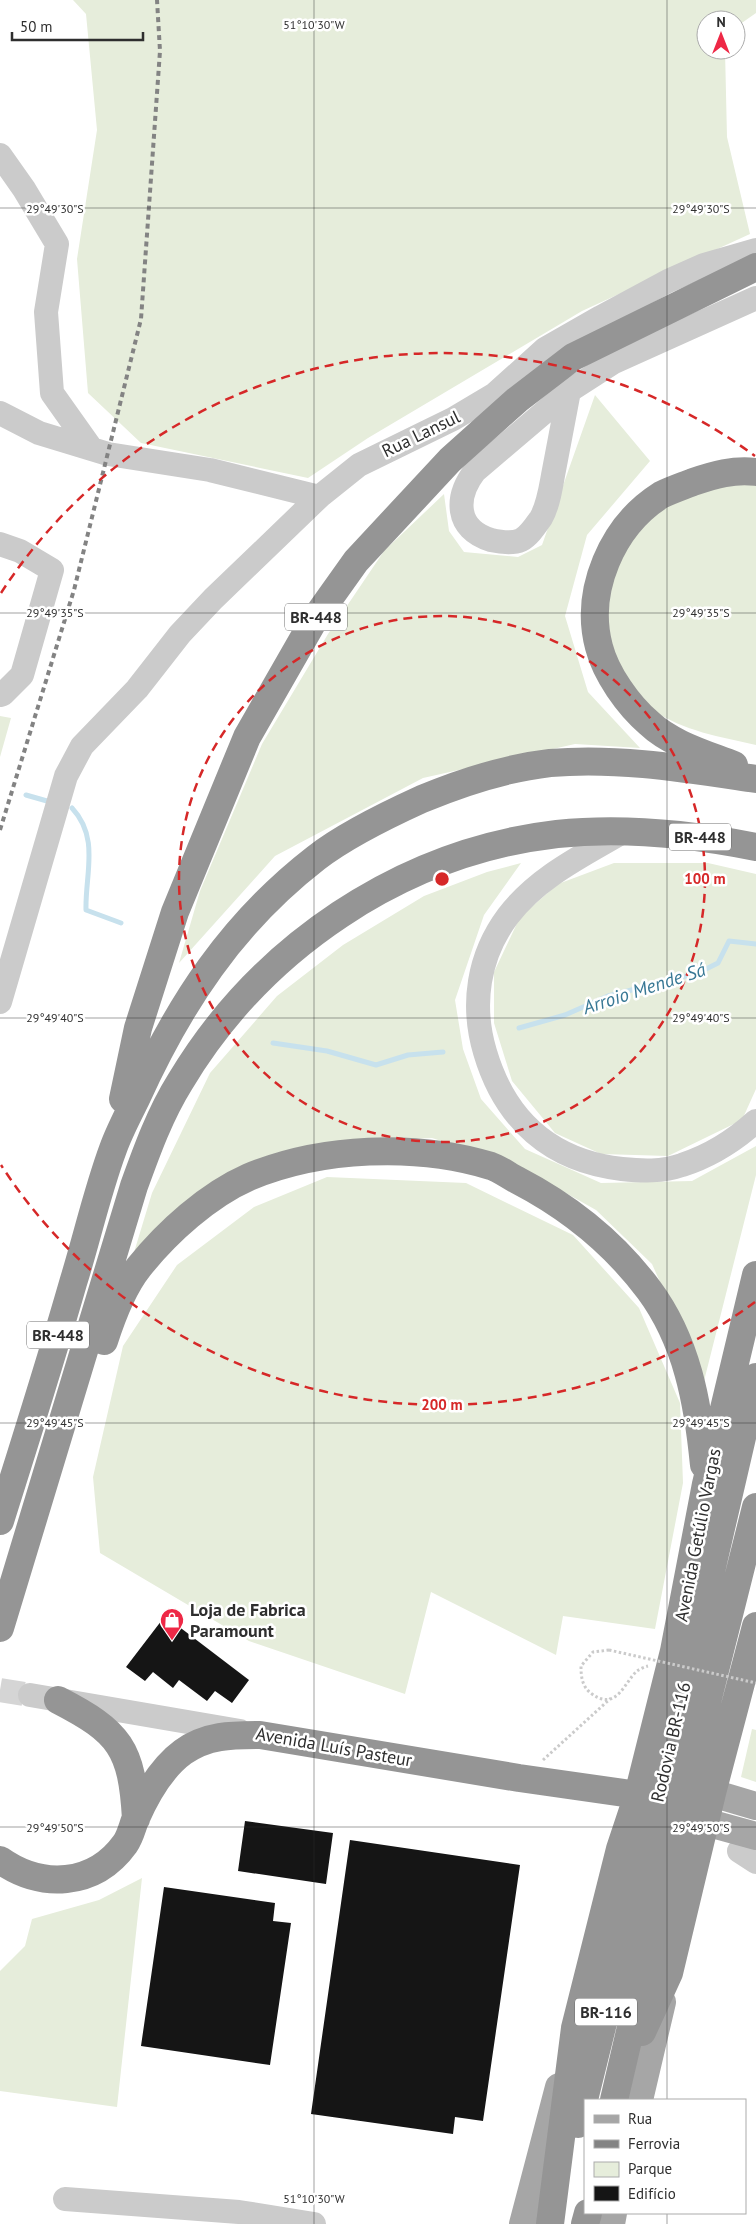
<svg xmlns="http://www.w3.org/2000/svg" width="756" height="2224" font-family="'PT Sans',sans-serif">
	<rect width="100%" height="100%" fill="#fff"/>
	<path fill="#e6eddb" d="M 73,0 L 756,0 L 756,13 L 736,27 L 736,20 L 706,20 L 706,50 L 725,50 L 727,137 L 750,234 L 582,311 L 368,438 L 308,478 L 141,443 L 88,393 L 77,259 L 97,130 L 86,14 Z
		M 595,395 L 650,461 L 587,535 L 565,616 L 588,692 L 640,748 L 575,744 L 423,778 L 275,856 L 179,963 L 200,891 L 262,744 L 328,634 L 384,551 L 444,494 L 449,531 L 464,552 L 518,557 L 542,545 Z
		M 756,483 L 756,745 C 721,737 683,731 653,710 C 647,706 642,699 637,693 C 632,687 624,681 619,674 C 585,618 616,530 671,499 C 697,484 727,484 756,483 Z
		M 0,716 L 11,718 L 0,757 Z
		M 521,863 L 484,915 L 455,1000 L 463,1049 L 481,1099 L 525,1149 L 601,1183 L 692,1181 L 756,1146 L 756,1175 L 704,1381 L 652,1264 L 596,1210 L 516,1165 L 432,1138 L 326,1143 L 132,1259 L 152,1193 L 210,1073 L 277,996 L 343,945 L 424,896 L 487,872 Z
		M 614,863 L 708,863 L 756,874 L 756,1089 L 742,1120 L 668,1156 L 601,1154 L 555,1133 L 512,1081 L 494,1023 L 494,972 L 520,917 L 558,884 Z
		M 327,1177 L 466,1183 L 573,1235 L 639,1308 L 680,1403 L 683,1483 L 655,1629 L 563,1616 L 556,1655 L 431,1592 L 405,1694 L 249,1641 L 100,1553 L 93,1477 L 123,1346 L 177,1265 L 254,1207 Z
		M 752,1729 L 756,1730 L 756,1782 L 741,1777 Z
		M 142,1878 L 117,2107 L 0,2091 L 0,1971 L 25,1946 L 32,1919 L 99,1900 Z"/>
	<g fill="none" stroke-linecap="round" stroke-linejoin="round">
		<path stroke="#c7e1ed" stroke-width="5" d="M 26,795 L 47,801
			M 72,808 C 100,838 85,874 86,910 L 121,923
			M 519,1028 L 565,1015 L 608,996 L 698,973 L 718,963 L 729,941 L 756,944
			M 273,1043 L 327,1051 L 376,1065 L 408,1055 L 443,1052"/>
	</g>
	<path fill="#151515" d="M 165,1616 L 249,1680 L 232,1703 L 215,1691 L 207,1701 L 179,1680 L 173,1688 L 153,1672 L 145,1681 L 126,1667 Z
		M 245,1821 L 333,1833 L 326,1884 L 238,1871 Z
		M 350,1840 L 520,1865 L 483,2121 L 455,2117 L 453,2134 L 311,2114 Z
		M 164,1887 L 275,1903 L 273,1921 L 291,1923 L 270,2065 L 141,2046 Z"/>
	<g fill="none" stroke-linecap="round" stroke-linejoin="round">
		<path stroke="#d5d5d5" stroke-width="24" stroke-dasharray="24 12" stroke-linecap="butt" d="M 0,1690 L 30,1695"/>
		<path stroke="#cbcbcb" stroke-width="3" stroke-dasharray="2.5 2.5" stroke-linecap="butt" d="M 609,1650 L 593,1652 L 581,1666 C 581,1677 582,1687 592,1694 C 617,1712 625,1681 637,1671 C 640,1669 644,1667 648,1666
			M 543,1760 L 611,1698"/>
		<path stroke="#cbcbcb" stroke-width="24" d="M 0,155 L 24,189 L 57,244 L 46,312 L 52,393 L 91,448
			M 569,391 C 564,418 559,444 554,470 C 551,485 549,504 541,518 C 536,525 529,536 521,540 C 512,544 500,542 491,540 C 455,529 455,497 475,471 L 569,391 L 614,362 L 756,298
			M 0,413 L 39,433 L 108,454 L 210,470 L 319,497
			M 0,544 L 20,551 L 52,570 L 22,675 L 3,694 L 0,695
			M 623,832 C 582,856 538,877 508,916 C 478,956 471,1005 485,1052 C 505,1120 551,1161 622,1169 C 642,1171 662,1172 682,1165 C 710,1156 734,1141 756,1121
			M 0,1002 L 66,776 L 82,746 L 137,689 L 180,634 L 213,599 L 319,497 L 359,465 L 453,419 L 495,394 L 545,349 L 601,317 L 668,281 L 704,265 L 756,250
			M 30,1695 L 240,1731
			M 739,1851 L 756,1862
			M 65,2199 L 239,2212 L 314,2224"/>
		<path stroke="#a6a6a6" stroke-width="28" d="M 712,1793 L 756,1806
			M 705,1822 L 756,1836
			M 639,2100 L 662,2002
			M 523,2224 L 559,2087
			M 611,2224 L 613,2213"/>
		<path stroke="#959595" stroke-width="28" d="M 734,765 C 706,754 671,744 649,723 C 628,705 606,674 599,647 C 584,591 612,526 661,495 C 671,490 683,486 693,482 C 714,475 734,469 756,472
			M 123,1099 L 138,1028 L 175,912 L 247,737 L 314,620 L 356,561 L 450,460 L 517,400 L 573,357 L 756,267
			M 104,1341 C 112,1316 123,1287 139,1267 C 167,1232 208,1195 249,1177 C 321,1147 416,1143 491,1166 C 500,1169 509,1176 517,1180 C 569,1207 614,1243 649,1290 C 687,1341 698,1403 704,1465
			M 0,1521 C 25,1442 50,1363 73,1283 C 87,1238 97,1192 113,1149 C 119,1132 128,1115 136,1099 C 179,1004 232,923 316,858 C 344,836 389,814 422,799 C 463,782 506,768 550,763 C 619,757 688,769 756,779
			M 0,1628 L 134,1186 C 147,1150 160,1114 180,1082 C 260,948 401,852 557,834 C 623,827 691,834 756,847
			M 58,1700 C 120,1732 132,1748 136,1819
			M 0,1860 C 41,1889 94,1887 125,1844 C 130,1837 132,1828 135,1820 C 146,1795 161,1768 183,1752 C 207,1735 231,1735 260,1735 L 519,1778 L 638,1795
			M 642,2032 L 669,1973 L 712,1793 L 756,1626
			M 614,2100 L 704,1714 L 756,1507
			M 578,2124 L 658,1800 L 756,1377
			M 550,2224 L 575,2028 L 620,1849 L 638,1795 L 674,1651 L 706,1484 L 756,1275
			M 585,2224 L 588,2213"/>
		<path stroke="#838383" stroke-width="4" stroke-dasharray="5 4" stroke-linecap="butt" d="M 0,830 L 74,590 L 141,319 L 160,51 L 157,0"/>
		<path stroke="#cbcbcb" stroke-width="3" stroke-dasharray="2.5 2.5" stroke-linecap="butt" d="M 609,1650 L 756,1683"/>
	</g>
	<path fill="none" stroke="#2e2e2e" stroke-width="1" stroke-opacity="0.45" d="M 314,0 L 314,2224M 667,0 L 667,2100M 0,208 L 756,208M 0,613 L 756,613M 0,1018 L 756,1018M 0,1423 L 756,1423M 0,1827 L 756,1827M 667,2213 L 667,2224"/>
	<g fill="none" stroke="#d62828" stroke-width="2.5" stroke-dasharray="9 6">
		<circle cx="442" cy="879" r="263"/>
		<path d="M755 1302A526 526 0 0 1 1 1165M1 593A526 526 0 0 1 755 456"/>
	</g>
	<defs>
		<g id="shop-pin" transform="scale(1.25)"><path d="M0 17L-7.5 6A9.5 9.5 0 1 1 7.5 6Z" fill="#ee2846" stroke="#fff"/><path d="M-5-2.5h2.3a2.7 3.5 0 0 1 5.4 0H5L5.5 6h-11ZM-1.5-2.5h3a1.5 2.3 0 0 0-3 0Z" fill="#fff"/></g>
	</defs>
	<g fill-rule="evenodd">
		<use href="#shop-pin" x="172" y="1620"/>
	</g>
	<g text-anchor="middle" stroke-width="5" stroke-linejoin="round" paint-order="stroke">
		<g fill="#fff" stroke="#6d6d6d" stroke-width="1">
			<rect x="285" y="603.5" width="62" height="27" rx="4"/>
			<rect x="669" y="823.5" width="62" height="27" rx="4"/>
			<rect x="27" y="1321.5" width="62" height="27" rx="4"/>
			<rect x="575" y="1998.5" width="62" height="27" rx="4"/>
		</g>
		<g font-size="16" font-weight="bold" fill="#2e2e2e">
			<text x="316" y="623">BR-448</text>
			<text x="700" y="843">BR-448</text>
			<text x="58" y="1341">BR-448</text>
			<text x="606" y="2018">BR-116</text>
		</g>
		<g font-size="18" fill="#2e2e2e" stroke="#fff">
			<text transform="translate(421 434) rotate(-26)" y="6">Rua Lansul</text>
			<text transform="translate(698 1535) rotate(-79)" y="6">Avenida Getúlio Vargas</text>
			<text transform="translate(671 1742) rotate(-77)" y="6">Rodovia BR-116</text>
			<text transform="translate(334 1747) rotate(10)" y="6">Avenida Luís Pasteur</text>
		</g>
		<g font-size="18" font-weight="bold" fill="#2e2e2e" stroke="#fff" text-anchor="start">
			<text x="190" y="1616">Loja de Fabrica<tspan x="190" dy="21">Paramount</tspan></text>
		</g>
		<g font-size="19" font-style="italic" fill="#387895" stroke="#fff">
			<text transform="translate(644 988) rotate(-18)" y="7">Arroio Mende Sá</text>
		</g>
	</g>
	<g font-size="12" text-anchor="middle" fill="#2e2e2e" stroke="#fff" stroke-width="5" stroke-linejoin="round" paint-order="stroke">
		<text x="314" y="29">51°10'30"W</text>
		<text x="55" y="213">29°49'30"S</text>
		<text x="701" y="213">29°49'30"S</text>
		<text x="55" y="617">29°49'35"S</text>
		<text x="701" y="617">29°49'35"S</text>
		<text x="55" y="1022">29°49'40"S</text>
		<text x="701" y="1022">29°49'40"S</text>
		<text x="55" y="1427">29°49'45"S</text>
		<text x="701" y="1427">29°49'45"S</text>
		<text x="55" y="1832">29°49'50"S</text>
		<text x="701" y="1832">29°49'50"S</text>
		<text x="314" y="2203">51°10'30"W</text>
	</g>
	<circle cx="442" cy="879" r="8" fill="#d62828" stroke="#fff" stroke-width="2.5"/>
	<g font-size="15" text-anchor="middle" font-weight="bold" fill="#d62828" stroke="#fff" stroke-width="5" stroke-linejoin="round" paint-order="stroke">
		<text x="705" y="884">100 m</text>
		<text x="442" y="1410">200 m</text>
	</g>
	<rect x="584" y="2099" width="162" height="115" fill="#ffffff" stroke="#ababab"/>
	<rect x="594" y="2115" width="25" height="8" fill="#a6a6a6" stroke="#ababab"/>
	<text x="628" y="2124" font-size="15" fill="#2e2e2e">Rua</text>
	<rect x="594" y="2140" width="25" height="8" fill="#838383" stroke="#ababab"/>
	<text x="628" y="2149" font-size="15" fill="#2e2e2e">Ferrovia</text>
	<rect x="594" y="2162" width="25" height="15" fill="#e6eddb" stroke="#ababab"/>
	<text x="628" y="2174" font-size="15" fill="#2e2e2e">Parque</text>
	<rect x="594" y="2186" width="25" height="15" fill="#151515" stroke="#ababab"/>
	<text x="628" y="2199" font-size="15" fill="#2e2e2e">Edifício</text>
	<g transform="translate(721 35)"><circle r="24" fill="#ffffff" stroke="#ababab"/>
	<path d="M0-4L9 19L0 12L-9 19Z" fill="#ee2846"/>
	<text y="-8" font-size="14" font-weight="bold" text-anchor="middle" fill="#2e2e2e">N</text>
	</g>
	<path d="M12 32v8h131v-8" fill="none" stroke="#2e2e2e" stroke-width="2.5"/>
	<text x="20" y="32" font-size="15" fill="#2e2e2e" stroke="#ffffff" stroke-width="4" paint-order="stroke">50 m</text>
</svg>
